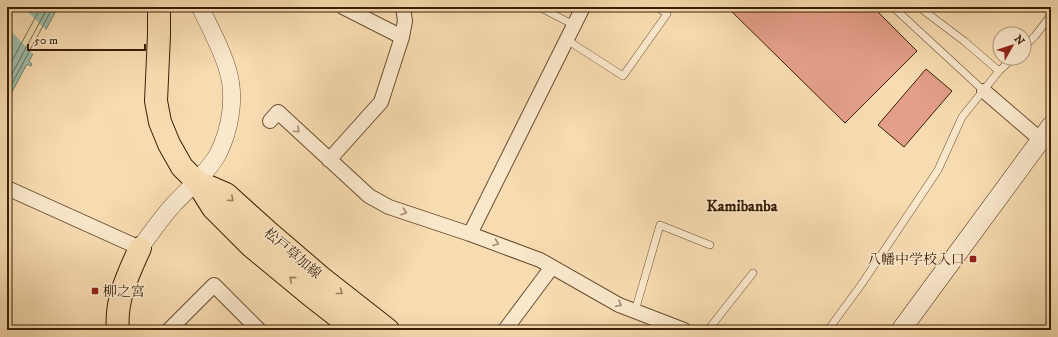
<svg xmlns="http://www.w3.org/2000/svg" width="1058" height="337" font-family="'IM FELL DW Pica','Noto Serif JP',serif">
	<rect width="100%" height="100%" fill="#f8dcb1"/>
	<filter id="stains"><feTurbulence type="fractalNoise" baseFrequency=".005" numOctaves="4"/><feColorMatrix values="0 0 0 0 .2 0 0 0 0 .09 0 0 0 0 .02 0 0 0 .5 -.17"/></filter>
	<radialGradient id="worn" r=".72"><stop offset=".6" stop-color="#630" stop-opacity="0"/><stop offset="1" stop-color="#630" stop-opacity=".3"/></radialGradient>
	<path fill="#9dbcaa" stroke="#757d68" d="M 7,7 L 58,7 L 29,61 L 32,64 L 31,66 L 27,64 L 7,101 Z"/>
	<path fill="#f8dcb1" d="M 7,7 L 23,7 L 47,31 L 34,55 L 7,27 Z"/>
	<g fill="none" stroke-linecap="round" stroke-linejoin="round">
		<path stroke="#6c6e58" stroke-width="1" d="M 7,70 L 41,7
			M 7,83 L 48,7
			M 7,93 L 53,7"/>
	</g>
	<path fill="#e49f8a" stroke="#3a1f05" d="M 727,7 L 873,7 L 917,51 L 845,123 Z
		M 926,69 L 952,91 L 904,147 L 878,125 Z"/>
	<g fill="none" stroke-linecap="round" stroke-linejoin="round">
		<g stroke="#6a4e30" stroke-width="8">
			<path id="service" d="M 539,7 L 574,25
				M 893,7 L 984,91
				M 567,40 L 623,76 L 667,14 L 657,7
				M 1024,47 L 1035,36 L 1051,15
				M 999,71 L 1013,58
				M 635,311 L 660,225 L 710,245
				M 708,330 L 753,273
				M 828,330 L 861,285 L 938,170 L 962,117 L 999,71 L 964,41 L 919,7"/>
		</g>
		<g stroke="#6a4e30" stroke-width="16">
			<path id="minor" d="M 343,7 L 402,37
				M 984,91 L 1041,140
				M 270,121 L 278,112 L 369,196 L 389,207 L 470,234 L 540,260 L 619,305 L 684,330
				M 329,160 L 381,102 L 402,37 L 405,21 L 403,7
				M 7,188 L 140,248
				M 470,234 L 583,7
				M 169,330 L 214,285 L 259,330
				M 505,330 L 552,267"/>
		</g>
		<g stroke="#6a4e30" stroke-width="18">
			<path id="tertiary" d="M 140,248 C 151,233 161,218 174,204 C 187,190 208,172 218,154 C 230,130 236,98 228,71 C 222,49 210,28 200,7"/>
		</g>
		<g stroke="#3a1f05" stroke-width="20">
			<path id="secondary" d="M 901,330 L 1051,126"/>
		</g>
		<g stroke="#3a1f05" stroke-width="24">
			<path id="primary" d="M 159,7 L 159,35 L 156,101 L 160,122 L 169,144 L 182,167 L 196,181 L 213,208 L 251,246 L 309,294 L 355,330
				M 196,181 L 226,194 L 266,230 L 323,279 L 388,330
				M 118,330 C 115,300 128,275 140,248"/>
		</g>
		<use href="#service" stroke="#fae8cc" stroke-width="7"/>
		<use href="#minor" stroke="#fae8cc" stroke-width="14"/>
		<use href="#tertiary" stroke="#fae8cc" stroke-width="17"/>
		<use href="#secondary" stroke="#fae8cc" stroke-width="19"/>
		<use href="#primary" stroke="#f8dcb1" stroke-width="22"/>
	</g>
	<defs><path id="oneway-chevron" d="M-2-3.5L2.5 0L-2 3.5" fill="none" stroke-width="1.6" stroke-linecap="round" stroke-linejoin="round"/></defs>
	<g stroke="#a48e72">
		<use href="#oneway-chevron" transform="translate(297 130) rotate(43)"/>
		<use href="#oneway-chevron" transform="translate(404 212) rotate(18)"/>
		<use href="#oneway-chevron" transform="translate(496 243) rotate(21)"/>
		<use href="#oneway-chevron" transform="translate(619 304) rotate(26)"/>
	</g>
	<g stroke="#997e5b">
		<use href="#oneway-chevron" transform="translate(231 199) rotate(42)"/>
		<use href="#oneway-chevron" transform="translate(292 279) rotate(-140)"/>
		<use href="#oneway-chevron" transform="translate(340 292) rotate(38)"/>
	</g>
	<g fill="#8f2418" stroke="#fae8cc" stroke-width="1.5">
		<rect x="969" y="255" width="8" height="8" rx="2"/>
		<rect x="91" y="287" width="8" height="8" rx="2"/>
	</g>
	<g text-anchor="middle" stroke-width="3" stroke-linejoin="round" paint-order="stroke">
		<g font-size="14" fill="#3a1f05" stroke="#fae8cc">
			<text transform="translate(293 253) rotate(40)" y="5">松戸草加線</text>
		</g>
		<g font-size="14" fill="#3a1f05" stroke="#fae8cc" text-anchor="end">
			<text x="965" y="264">八幡中学校入口</text>
			<text x="103" y="296" text-anchor="start">柳之宮</text>
		</g>
		<g font-size="16" font-weight="bold" fill="#3a1f05" stroke="#fae8cc">
			<text x="742" y="211">Kamibanba</text>
		</g>
	</g>
	<rect width="1058" height="337" fill="none" stroke="#f8dcb1" stroke-width="24"/>
	<rect x="8" y="8" width="1042" height="321" fill="none" stroke="#3a1f05" stroke-width="2"/>
	<rect x="12" y="12" width="1034" height="313" fill="none" stroke="#3a1f05"/>
	<g transform="translate(1012 46) rotate(51)"><circle r="19" fill="#fae8cc" stroke="#ad987c"/>
	<path d="M0-3L7 15L0 10L-7 15Z" fill="#8f2418"/>
	<text y="-6" font-size="11" font-weight="bold" text-anchor="middle" fill="#3a1f05">N</text>
	</g>
	<path d="M28 44v6h117v-6" fill="none" stroke="#3a1f05" stroke-width="2"/>
	<text x="34" y="44" font-size="12" fill="#3a1f05" stroke="#fae8cc" stroke-width="3" paint-order="stroke">50 m</text>
	<rect width="100%" height="100%" filter="url(#stains)"/>
	<rect width="100%" height="100%" fill="url(#worn)"/>
</svg>
